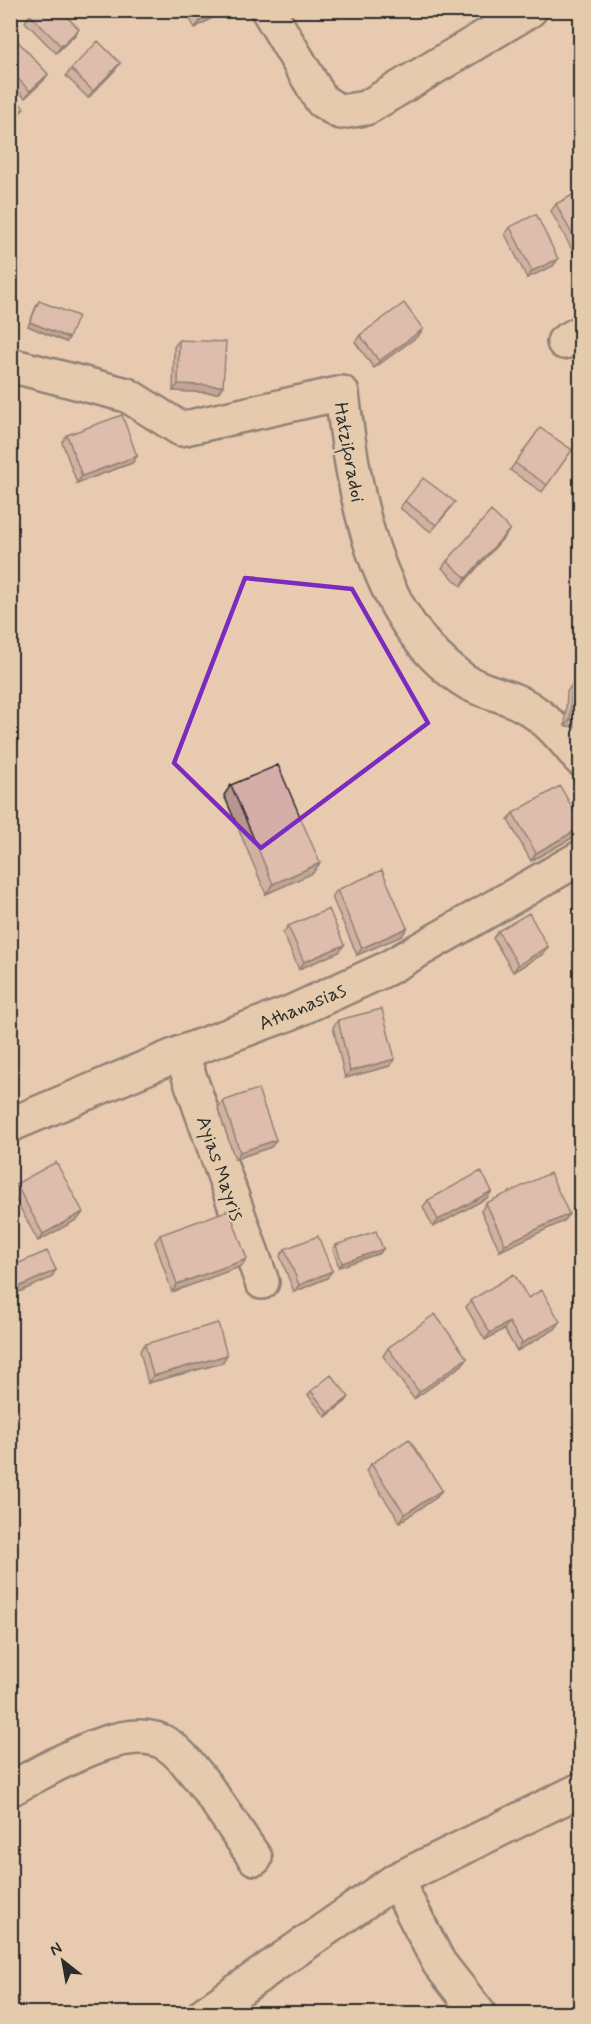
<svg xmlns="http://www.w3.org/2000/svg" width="591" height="2024" font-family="Mynerve,sans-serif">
	<rect width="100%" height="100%" fill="#e8cbb1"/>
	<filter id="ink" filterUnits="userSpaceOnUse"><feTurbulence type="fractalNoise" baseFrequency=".0167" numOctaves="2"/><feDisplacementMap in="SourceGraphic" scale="12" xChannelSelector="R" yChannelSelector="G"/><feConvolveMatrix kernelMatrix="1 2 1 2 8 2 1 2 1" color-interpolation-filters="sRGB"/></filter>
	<g filter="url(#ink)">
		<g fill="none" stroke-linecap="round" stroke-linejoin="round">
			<g stroke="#2b2b2b" stroke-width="38">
				<path id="minor" d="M 268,10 L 322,101 L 340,112 L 366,108 L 530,10
					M 564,342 L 580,333
					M 10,365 L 127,395 L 181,429 L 342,393 C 354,492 373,617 462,679 C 476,689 492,692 508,698 C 539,709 560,734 580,759
					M 181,1053 L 262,1282
					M 10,1125 L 181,1053 L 290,1013 L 386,969 L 580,858
					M 10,1789 C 48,1770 128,1717 168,1745 C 195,1763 234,1829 255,1858
					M 396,1880 L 439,1963 L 479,2014
					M 204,2014 L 396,1880 L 580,1790"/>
			</g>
			<use href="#minor" stroke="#e4cbac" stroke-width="33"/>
		</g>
		<path fill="#b79591" stroke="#2b2b2b" stroke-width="1.5" d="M 185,10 L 225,10 L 195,28 Z
			M 30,15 L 74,36 L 56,53 L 25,22 Z
			M 10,38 L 48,74 L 43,81 L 25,98 L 10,83 Z
			M 120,63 L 115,70 L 88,98 L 66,76 L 71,69 Z
			M 580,191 L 580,254 L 576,257 L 551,211 L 556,204 Z
			M 510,227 L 558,259 L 553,266 L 527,278 L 505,234 Z
			M 39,301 L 66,342 L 28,326 L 37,304 Z
			M 423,329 L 418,336 L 374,368 L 355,342 L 360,335 Z
			M 179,340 L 218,393 L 173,391 L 174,347 Z
			M 540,428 L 572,450 L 542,492 L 510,470 Z
			M 67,435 L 137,456 L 132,463 L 77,483 L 62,442 Z
			M 405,501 L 450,509 L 431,532 L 400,508 Z
			M 510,529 L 505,536 L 461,586 L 442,568 L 447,561 Z
			M 572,684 L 580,685 L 580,727 L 565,726 L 567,692 Z
			M 231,785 L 313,873 L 266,894 L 224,795 Z
			M 513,813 L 579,834 L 531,861 L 508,820 Z
			M 337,890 L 407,928 L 402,936 L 357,955 L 332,897 Z
			M 288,926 L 339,952 L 299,969 L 283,933 Z
			M 498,931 L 548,947 L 543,954 L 513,972 L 493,938 Z
			M 338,1020 L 390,1066 L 345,1078 L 333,1027 Z
			M 223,1101 L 276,1140 L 271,1147 L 235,1159 L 218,1109 Z
			M 16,1184 L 83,1212 L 78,1219 L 38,1241 L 11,1191 Z
			M 487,1198 L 433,1227 L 423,1207 L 428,1200 Z
			M 486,1203 L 564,1221 L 500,1251 L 481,1211 Z
			M 160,1235 L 247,1259 L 242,1266 L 172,1292 L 155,1242 Z
			M 336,1245 L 383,1249 L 380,1253 L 339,1267 L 333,1249 Z
			M 285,1249 L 327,1278 L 294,1292 L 280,1256 Z
			M 528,1298 L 560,1322 L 555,1329 L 517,1351 L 504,1329 L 485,1340 L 466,1307 L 471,1300 Z
			M 145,1344 L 222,1363 L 148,1383 L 140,1351 Z
			M 388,1348 L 467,1358 L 462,1365 L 414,1399 L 383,1356 Z
			M 311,1391 L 346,1401 L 326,1417 L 308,1395 Z
			M 371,1464 L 437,1497 L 400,1522 L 366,1471 Z"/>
		<path fill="#957976" stroke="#2b2b2b" stroke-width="1.5" d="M 218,10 L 225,10 L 195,28 L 200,21 Z
			M 79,29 L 74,36 L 56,53 L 61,46 Z
			M 120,63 L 115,70 L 88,98 L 93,91 Z
			M 48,74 L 43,81 L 25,98 L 30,91 Z
			M 24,108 L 19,115 L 10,122 L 10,120 Z
			M 558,259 L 553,266 L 527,278 L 532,271 Z
			M 30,322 L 69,338 L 66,342 L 28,326 Z
			M 423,329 L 418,336 L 374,368 L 379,361 Z
			M 178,384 L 223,386 L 218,393 L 173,391 Z
			M 137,456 L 132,463 L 77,483 L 82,476 Z
			M 510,529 L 505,536 L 461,586 L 466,578 Z
			M 570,719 L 580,719 L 580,727 L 565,726 Z
			M 580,828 L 580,831 L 579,834 L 531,861 L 536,853 Z
			M 320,863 L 313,873 L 266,894 L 273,884 Z
			M 407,928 L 402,936 L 357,955 L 362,948 Z
			M 344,945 L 339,952 L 299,969 L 304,962 Z
			M 548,947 L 543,954 L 513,972 L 518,965 Z
			M 395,1059 L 390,1066 L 345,1078 L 350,1071 Z
			M 276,1140 L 271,1147 L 235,1159 L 240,1152 Z
			M 492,1191 L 487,1198 L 433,1227 L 438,1220 Z
			M 83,1212 L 78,1219 L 38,1241 L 43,1234 Z
			M 569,1214 L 564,1221 L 500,1251 L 505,1244 Z
			M 383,1249 L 380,1253 L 339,1267 L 342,1263 Z
			M 247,1259 L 242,1266 L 172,1292 L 177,1284 Z
			M 56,1270 L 51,1278 L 10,1296 L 10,1291 Z
			M 332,1271 L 327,1278 L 294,1292 L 299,1285 Z
			M 509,1322 L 504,1329 L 485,1340 L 490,1333 Z
			M 560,1322 L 555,1329 L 517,1351 L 522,1343 Z
			M 227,1355 L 222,1363 L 148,1383 L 153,1376 Z
			M 467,1358 L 462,1365 L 414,1399 L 419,1392 Z
			M 349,1397 L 346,1401 L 326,1417 L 328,1413 Z
			M 442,1490 L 437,1497 L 400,1522 L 405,1514 Z"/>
		<path fill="#d5ada9" stroke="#2b2b2b" stroke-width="1.5" d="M 35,10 L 60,10 L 79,29 L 61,46 L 30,15 Z
			M 194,10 L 218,10 L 200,21 Z
			M 13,36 L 48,74 L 30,91 L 10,71 L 10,38 Z
			M 98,41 L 120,63 L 93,91 L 71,69 Z
			M 10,94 L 24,108 L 10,120 Z
			M 580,191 L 580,249 L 556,204 Z
			M 536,214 L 558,259 L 532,271 L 510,227 Z
			M 39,301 L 78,316 L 69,338 L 30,322 Z
			M 404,303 L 423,329 L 379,361 L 360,335 Z
			M 179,340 L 226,342 L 223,386 L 178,384 Z
			M 122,415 L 137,456 L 82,476 L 67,435 Z
			M 540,428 L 572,450 L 547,485 L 515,463 Z
			M 423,478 L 455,502 L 436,525 L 405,501 Z
			M 491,511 L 510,529 L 466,578 L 447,561 Z
			M 572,684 L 580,685 L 580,719 L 570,719 Z
			M 278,765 L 320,863 L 273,884 L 231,785 Z
			M 560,786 L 580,821 L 580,828 L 536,853 L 513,813 Z
			M 382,870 L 407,928 L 362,948 L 337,890 Z
			M 329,909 L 344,945 L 304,962 L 288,926 Z
			M 529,913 L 548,947 L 518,965 L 498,931 Z
			M 382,1009 L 395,1059 L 350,1071 L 338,1020 Z
			M 258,1089 L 276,1140 L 240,1152 L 223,1101 Z
			M 56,1162 L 83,1212 L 43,1234 L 16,1184 Z
			M 481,1171 L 492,1191 L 438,1220 L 428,1200 Z
			M 550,1173 L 569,1214 L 505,1244 L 486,1203 Z
			M 229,1210 L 247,1259 L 177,1284 L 160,1235 Z
			M 376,1231 L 383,1249 L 342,1263 L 336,1245 Z
			M 318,1236 L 332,1271 L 299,1285 L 285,1249 Z
			M 47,1251 L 56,1270 L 10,1291 L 10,1267 Z
			M 514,1274 L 528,1298 L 542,1290 L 560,1322 L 522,1343 L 509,1322 L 490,1333 L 471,1300 Z
			M 435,1314 L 467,1358 L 419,1392 L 388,1348 Z
			M 218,1323 L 227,1355 L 153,1376 L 145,1344 Z
			M 331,1375 L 349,1397 L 328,1413 L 311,1391 Z
			M 409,1439 L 442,1490 L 405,1514 L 371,1464 Z"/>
	</g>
	<path d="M0 0H591V2024H0ZM 245,578 L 352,589 L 428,723 L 261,848 L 174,763 Z" fill="#e8cbb1" fill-opacity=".55" fill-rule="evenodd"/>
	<path fill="none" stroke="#7b2cbf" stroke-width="4.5" stroke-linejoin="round" d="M 245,578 L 352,589 L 428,723 L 261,848 L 174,763 Z"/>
	<g text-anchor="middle" stroke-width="4.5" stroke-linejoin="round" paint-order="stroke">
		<g font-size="20" fill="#2b2b2b" stroke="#e4cbac">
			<text transform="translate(350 452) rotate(80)" y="7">Hatziforadoi</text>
			<text transform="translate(302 1006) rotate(-23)" y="7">Athanasias</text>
			<text transform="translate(221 1168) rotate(71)" y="7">Ayias Mayris</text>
		</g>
	</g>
	<rect width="591" height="2024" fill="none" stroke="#e4cbac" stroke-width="36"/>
	<rect x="18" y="18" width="555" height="1988" fill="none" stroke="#2b2b2b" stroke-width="2" filter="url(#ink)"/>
	<g transform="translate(63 1961) rotate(329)" stroke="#e4cbac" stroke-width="4.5" paint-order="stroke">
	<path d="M0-4.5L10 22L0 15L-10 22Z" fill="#2b2b2b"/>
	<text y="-9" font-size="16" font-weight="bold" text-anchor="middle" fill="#2b2b2b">N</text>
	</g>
</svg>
